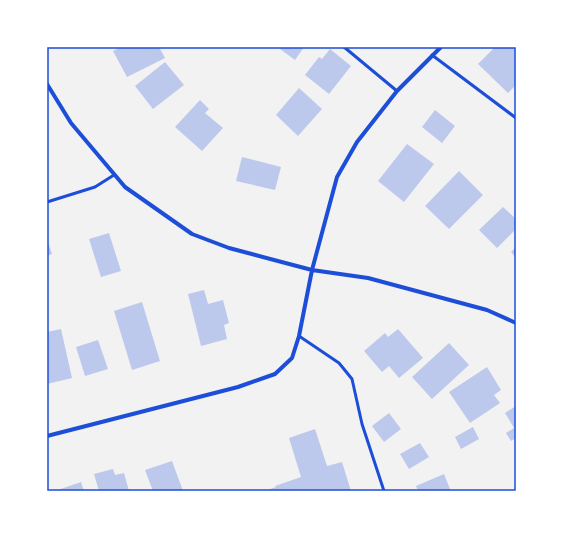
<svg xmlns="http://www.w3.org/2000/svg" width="563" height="538" font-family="'Public Sans',sans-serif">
	<rect width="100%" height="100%" fill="#f2f2f2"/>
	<path fill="#bdc9ec" d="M 121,47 L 159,47 L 165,58 L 127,77 L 113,51 Z
		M 281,47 L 304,47 L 295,60 L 280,49 Z
		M 495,47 L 516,47 L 516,85 L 508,93 L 478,64 Z
		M 330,49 L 351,66 L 329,94 L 305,75 L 319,57 L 322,59 Z
		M 165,62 L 184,85 L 153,109 L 135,86 Z
		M 299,88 L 322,109 L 298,136 L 276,115 Z
		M 200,100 L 209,109 L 205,113 L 223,128 L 202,151 L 175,127 Z
		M 435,110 L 455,126 L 442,143 L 422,127 Z
		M 407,144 L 434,164 L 404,202 L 378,181 Z
		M 242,157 L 281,167 L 275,190 L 236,181 Z
		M 459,171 L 483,195 L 449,229 L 425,206 Z
		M 503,207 L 516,219 L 516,229 L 497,248 L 479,230 Z
		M 109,233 L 121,271 L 101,277 L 89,239 Z
		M 47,239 L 52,254 L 47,256 Z
		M 516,247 L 516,258 L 511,252 Z
		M 204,290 L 208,304 L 223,300 L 229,323 L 224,325 L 227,339 L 201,346 L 188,294 Z
		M 142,302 L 160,361 L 132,370 L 114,311 Z
		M 61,329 L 72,378 L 47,384 L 47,332 Z
		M 398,329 L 423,358 L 399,378 L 389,366 L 382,372 L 364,351 L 385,333 L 388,337 Z
		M 98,340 L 108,369 L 85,376 L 76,347 Z
		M 449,343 L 469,365 L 432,399 L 412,377 Z
		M 487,367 L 501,390 L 494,395 L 500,403 L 470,423 L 449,392 Z
		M 516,406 L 516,438 L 511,441 L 506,433 L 514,428 L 505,413 Z
		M 389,413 L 401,429 L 384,442 L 372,426 Z
		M 473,427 L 479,439 L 461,449 L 455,437 Z
		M 315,429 L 327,466 L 342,462 L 351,491 L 265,491 L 276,487 L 275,486 L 301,477 L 289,438 Z
		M 420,443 L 429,457 L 409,469 L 400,454 Z
		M 172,461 L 183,491 L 153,491 L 145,470 Z
		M 113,469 L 115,475 L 124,473 L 129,491 L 99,491 L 94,474 Z
		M 444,474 L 450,489 L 446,491 L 418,491 L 416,486 Z
		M 81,482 L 84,491 L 55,491 Z"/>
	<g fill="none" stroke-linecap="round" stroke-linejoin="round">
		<path stroke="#1d4ed8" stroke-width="3" d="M 344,47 L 397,91
			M 432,55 L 516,118
			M 47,202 L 95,187 L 114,175
			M 299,336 L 339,363 L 352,379 L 362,424 L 384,491"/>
		<path stroke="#1d4ed8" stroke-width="4" d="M 47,84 L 71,123 L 125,187 L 192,234 L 229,248 L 293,265 L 312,270 L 368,278 L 487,310 L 516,323
			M 47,436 L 238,387 L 275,374 L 292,358 L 299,336 L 312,270 L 337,177 L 357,142 L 397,91 L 441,47"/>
	</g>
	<rect width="563" height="538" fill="none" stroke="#ffffff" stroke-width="96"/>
	<rect x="48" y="48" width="467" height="442" fill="none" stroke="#1d4ed8" stroke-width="1.5"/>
</svg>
